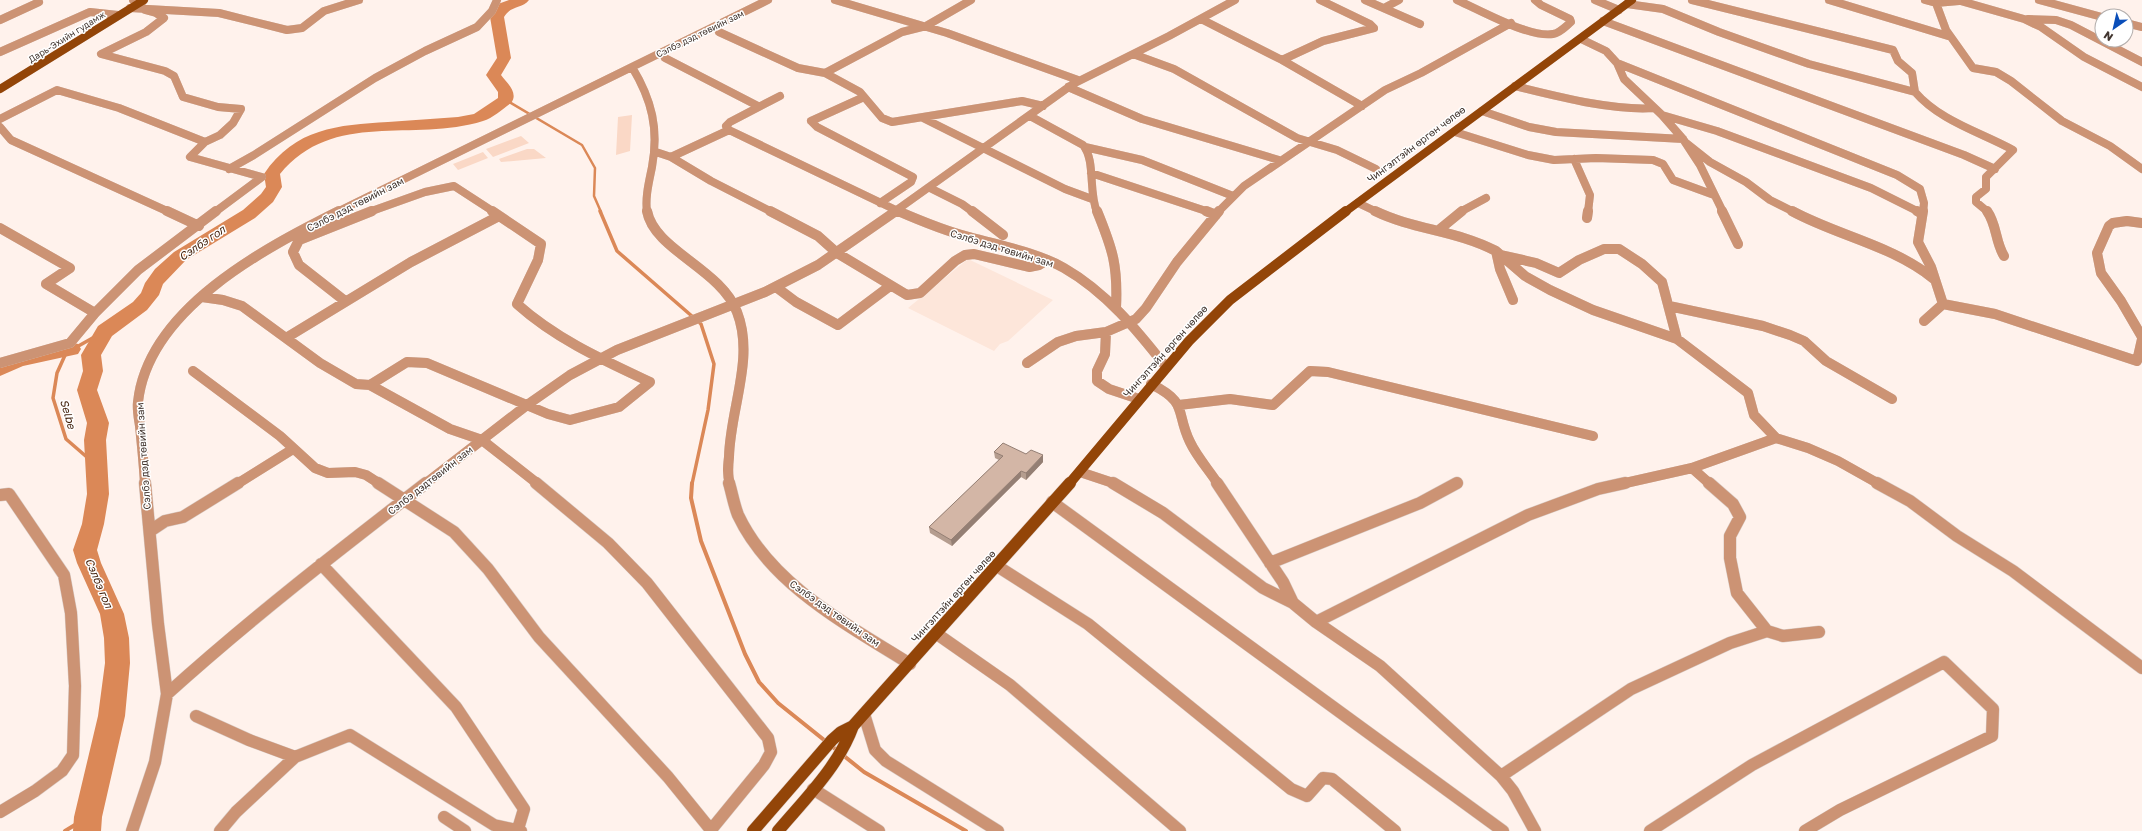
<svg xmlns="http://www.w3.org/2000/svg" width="2142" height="831" font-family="'Golos Text',sans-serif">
	<rect width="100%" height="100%" fill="#fff2ec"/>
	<path fill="#fde6da" d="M 968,259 L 1053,300 L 1008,341 L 1000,344 L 994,351 L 908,308 Z"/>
	<path fill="#fad8c6" d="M 632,115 L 630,151 L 616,155 L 618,117 Z
		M 521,136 L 529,143 L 493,157 L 486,149 Z
		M 527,149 L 534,149 L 546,158 L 501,162 L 499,159 Z
		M 483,152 L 488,158 L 458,170 L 453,164 Z"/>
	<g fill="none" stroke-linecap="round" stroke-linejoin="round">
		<path stroke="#db8857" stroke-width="2.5" d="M 506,100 L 582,145 L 595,168 L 594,196 L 601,212"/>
		<path stroke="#db8857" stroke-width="3.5" d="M 600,211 L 617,251 L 701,324 L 714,364 L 708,410 L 692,484
			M 96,465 L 66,439 L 53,398 L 57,373 L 66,353 L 105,331"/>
		<path stroke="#db8857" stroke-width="4" d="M 692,483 L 691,498 L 701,541 L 745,654 L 759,682 L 778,703 L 864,772 L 966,831
			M 65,831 L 88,817"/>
		<path fill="#db8857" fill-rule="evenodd" d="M 509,0 L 529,0 C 522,9 511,5 504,17 L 511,58 L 501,75 C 507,83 519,93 511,103 C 503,109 493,118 483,121 C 413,143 334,109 280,174 L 282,187 L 273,202 L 255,218 L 186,260 L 163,284 L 159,295 L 147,310 L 112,336 L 101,355 L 103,371 L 97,390 L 109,423 L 106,440 L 109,494 L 104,524 L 97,550 L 101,563 L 124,614 L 129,638 L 130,663 L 125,716 L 102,817 L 101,831 L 73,831 L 74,817 L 98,716 L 105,663 L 104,638 L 100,614 L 77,563 L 73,550 L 82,524 L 87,494 L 84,440 L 87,423 L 77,390 L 83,371 L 81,355 L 98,326 L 133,302 L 141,293 L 145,283 L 155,269 L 174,252 L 243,210 L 261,194 L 266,187 L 264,174 C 295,128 338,125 388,122 C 411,120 435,119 458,117 L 474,114 L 498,98 L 498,92 L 486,75 L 497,58 L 490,17 L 498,4 Z
			M 71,342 L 78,344 L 81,349 L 78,354 L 23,366 L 0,376 L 0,361 L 19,353 Z"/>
		<g stroke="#d9ccc6" stroke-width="8">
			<path id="minor-far2" d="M 133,0 L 143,1
				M 835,0 L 947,33 L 1078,80
				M 1365,0 L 1420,24
				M 1457,0 C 1480,10 1529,38 1553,34 C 1560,33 1566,26 1571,22 L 1570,19 L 1541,5 L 1535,0
				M 1595,0 L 1619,10
				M 1829,0 L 1948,36
				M 1925,0 L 1936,3
				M 1957,0 L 2024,19 L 2041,27 L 2084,57 L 2142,87
				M 2039,0 L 2102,17
				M 1959,1 L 1936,3 L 1946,30 L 1973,68 L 1996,72 L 2011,81 L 2062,121 L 2110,146 L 2142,169
				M 1627,4 L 1663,9 L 1719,32 L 1809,64 L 1915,92 L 1912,73 L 1898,61 L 1893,50 L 1692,0
				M 130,8 L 219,13 L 287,30 L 302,28 L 324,11 L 359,0
				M 1384,8 L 1399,0
				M 145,10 L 156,13 L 164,18 L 146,32 L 101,54 L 165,71 L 174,76 L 183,97 L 218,107 L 241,109 L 233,123 L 220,135 L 205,142 L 190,157 L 262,177 L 215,212
				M 1201,19 L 1282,60 L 1362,106
				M 2028,19 L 2056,20 L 2071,25 L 2142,62
				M 0,20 L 39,2 L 38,0
				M 1603,21 L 1964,155 L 1995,169
				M 2126,23 L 2142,27
				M 719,32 L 798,68 L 825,73 L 902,32 L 926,26 L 971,0
				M 1581,39 L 1606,51 L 1617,63 L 1897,175 L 1920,189 L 1924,203 L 1923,212
				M 0,52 L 90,12 L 118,15
				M 1133,54 L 1174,69 L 1297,138 L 1337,150 L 1376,169
				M 665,58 L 758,106
				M 1282,60 L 1323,41 L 1374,28 L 1370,24 L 1320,0
				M 1617,63 L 1624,79 L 1662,115 L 1683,139 L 1700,165 L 1723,212
				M 632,67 C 652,100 659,129 652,167 C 649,182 645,197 647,212
				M 825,73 L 860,92 L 882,118 L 892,122 L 1022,101 L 1043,106
				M 1515,86 C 1556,96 1612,111 1654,108
				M 1068,87 L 1142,119 L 1279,160
				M 1915,92 C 1940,121 1980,132 2013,150 L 1986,177 L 1986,189 L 1976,197 L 1976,202 L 1988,212
				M 864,97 L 811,121 L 817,127 L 913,177 L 911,182 L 880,203
				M 1482,111 L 1529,127 L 1556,132 L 1683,139
				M 1662,115 L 1717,131 L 1871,188 L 1919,212
				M 1030,116 L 1083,145 C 1096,161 1088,191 1097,212
				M 923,118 L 1065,189 L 1092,199
				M 0,119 L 57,90 L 119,108 L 205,142
				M 0,127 L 11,140 L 169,212
				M 729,130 L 900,212
				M 1455,132 L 1528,155 L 1554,160 L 1596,158 L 1653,160 L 1663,164 L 1673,180 L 1714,195
				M 1686,143 L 1710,162 L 1746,182 L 1770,200 L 1794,212
				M 1085,147 L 1142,160 L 1233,196
				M 656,152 L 671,157 L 711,181 L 772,212
				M 671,157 L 729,130 L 726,126 L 730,122 L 780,96
				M 1574,159 L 1590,195 L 1588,212
				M 229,169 L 254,155 L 375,78 L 425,51 L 477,27 L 492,11 L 497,0
				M 1091,173 L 1209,212
				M 930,188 L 962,204 L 973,212
				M 1358,203 L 1377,212
				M 337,212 L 768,0
				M 369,212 L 425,192 L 454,186 L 494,212
				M 894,212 L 1073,84 L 1169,36 L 1235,0
				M 1218,212 L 1244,186 L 1385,90 L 1421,73 L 1511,23
				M 1460,212 L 1486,198"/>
		</g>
		<g stroke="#d9ccc6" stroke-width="10">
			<path id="minor-far1" d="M 167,211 L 199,226
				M 647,211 C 654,250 721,269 737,312 C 755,358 730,409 729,457 C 728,466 727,475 730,484
				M 770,211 L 818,236 L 837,253 L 907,295 L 920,293 L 955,261 L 965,255 L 974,254 L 1029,267 L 1039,265 L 1047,260
				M 898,211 C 921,221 945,231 969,237 C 1001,246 1036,252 1064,268 C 1106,292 1137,330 1166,367
				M 972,211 L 1003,235
				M 1097,211 C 1113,250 1118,266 1116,308
				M 1206,211 L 1216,215
				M 1375,211 C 1414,230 1456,230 1496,251 L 1500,269 L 1513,300
				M 1722,211 L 1738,244
				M 1792,211 C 1838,236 1892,245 1934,279
				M 1917,211 L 1922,214
				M 1923,211 L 1918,242 L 1931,267 L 1943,304 L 1924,321
				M 1987,211 C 1997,225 1995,241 2004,256
				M 1587,218 L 1588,211
				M 2142,223 L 2127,221 L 2113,223 L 2109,226 L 2097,253 L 2101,273 L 2121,301 L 2142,337
				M 0,228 L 70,268 L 46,284 L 95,313
				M 1440,229 L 1462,211
				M 1496,251 L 1525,276 L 1550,290 L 1593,310 L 1677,339 L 1748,393 L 1754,415 L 1776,438 L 1808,448 L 1838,461 L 1879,484
				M 1501,255 L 1536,263 L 1559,273 L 1579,260 L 1604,249 L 1619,249 L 1642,264 L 1662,282 L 1677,339
				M 776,287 L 796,302 L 838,325 L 890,286
				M 202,297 L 223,300 L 242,306 L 320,363 L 356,384 L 370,385 L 450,429 L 482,440 L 538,484
				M 345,301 L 299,265 L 293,252 L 299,240 L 372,211
				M 1943,304 L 1995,314 L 2137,361 L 2142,339
				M 1669,306 L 1763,326 L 1790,335 L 1804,341 L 1826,361 L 1892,399
				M 1106,332 L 1105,354 L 1097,371 L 1097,381 L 1109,389 L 1139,399
				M 286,338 L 411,262 L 499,216
				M 0,363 L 70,343 L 95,313 L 138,270 L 216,211
				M 1027,363 L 1058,342 L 1076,336 L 1106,332 L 1136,319 L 1146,308 L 1177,262 L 1219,211
				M 193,371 L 280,436 L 315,468 L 328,473 L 355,472 L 366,475 L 380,484
				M 1151,384 C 1189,403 1175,411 1190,442 C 1197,457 1209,470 1218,484
				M 370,385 L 407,362 L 427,363 L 548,414 L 570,420 L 619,407 L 650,382 C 603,360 556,339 517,304 L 538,260 L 541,244 L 492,211
				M 1179,405 L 1230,399 L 1273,405 L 1310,371 L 1328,372 L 1593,436
				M 1692,468 L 1710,484
				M 1080,472 L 1116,484
				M 145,484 C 144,465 142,446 140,426 C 139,419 137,410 138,402 C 148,309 265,248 339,211
				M 237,484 L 293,449
				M 425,484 L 527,405 L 570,375 L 617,350 L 765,292 L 818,265 L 896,211
				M 1455,484 L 1457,483
				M 1621,484 L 1692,468 L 1776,438"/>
		</g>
		<g stroke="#d9ccc6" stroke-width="13">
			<path id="minor" d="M 378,483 L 454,532 L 488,569 L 539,637 L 668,777 L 711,830
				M 536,483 L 608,543 L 647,583 L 768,738 L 771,752 L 764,765 L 710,831
				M 729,483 C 732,493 734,505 738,515 C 771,585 848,625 910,664
				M 1113,483 L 1163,513 L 1263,588 L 1293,603
				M 1217,483 L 1283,582 L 1293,603 L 1316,622 L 1380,666 L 1501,776 L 1513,791 L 1535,831
				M 1877,483 L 1910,501 L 1957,536 L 2013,571 L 2142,668
				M 0,495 L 9,494 L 64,575 L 71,613 L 75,686 L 73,755 L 62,771 L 35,791 L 0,812
				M 1052,502 L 1503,831
				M 150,531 L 165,521 L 183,517 L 238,483
				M 1270,563 L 1420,503 L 1457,483
				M 321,564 L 456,707 L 524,809 L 518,829
				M 997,566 L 1088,624 L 1291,789 L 1307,796 L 1323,778 L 1332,779 L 1395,831
				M 1316,622 L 1528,515 L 1598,489 L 1625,483
				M 1767,631 L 1783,636 L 1819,632
				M 937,634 L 1010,685 L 1180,831
				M 167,694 C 250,619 338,551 426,483
				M 864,714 L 875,750 L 886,761 L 998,831
				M 196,716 L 249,740 L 295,757
				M 1501,776 L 1631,689 L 1730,643 L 1767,631 L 1737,593 L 1730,558 L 1730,536 L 1740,517 L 1733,504 L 1709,483
				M 813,789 L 879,831
				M 444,817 L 465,831
				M 132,831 L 155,762 L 167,694 L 158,624 L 145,483
				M 220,831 L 236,812 L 295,757 L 350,735 L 494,825 L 521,831
				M 1650,831 L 1752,765 L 1944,662 L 1993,709 L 1992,736 L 1840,810 L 1805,831"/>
		</g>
		<g stroke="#d9ccc6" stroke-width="8">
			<path id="major-far2" d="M 0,89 L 144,0
				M 1345,212 L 1632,0"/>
		</g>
		<g stroke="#d9ccc6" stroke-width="10">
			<path id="major-far1" d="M 1069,484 L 1189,341 L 1230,300 L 1346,211"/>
		</g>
		<g stroke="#d9ccc6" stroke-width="13">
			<path id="major" d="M 753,831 L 832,740 L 841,732 L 853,726 L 1070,483
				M 778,831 C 806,798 838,767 853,726"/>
		</g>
		<use href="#minor-far2" stroke="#cc9374" stroke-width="8"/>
		<use href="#minor-far1" stroke="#cc9374" stroke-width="10"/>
		<use href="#minor" stroke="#cc9374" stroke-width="12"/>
		<use href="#major-far2" stroke="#934508" stroke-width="8"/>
		<use href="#major-far1" stroke="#934508" stroke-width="10"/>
		<use href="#major" stroke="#934508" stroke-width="12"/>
	</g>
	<path fill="#b59d8f" d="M 994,452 L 1043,455 L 1043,462 L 1026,480 L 1021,477 L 952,546 L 930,533 L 929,527 L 999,460 L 995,458 Z"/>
	<path fill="#947f74" d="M 1043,455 L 1043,462 L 1026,480 L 1026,473 Z
		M 1021,471 L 1021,477 L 952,546 L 951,540 Z"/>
	<path fill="#d3b6a6" stroke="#947f74" d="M 1003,443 L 1026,454 L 1031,450 L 1043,455 L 1026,473 L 1021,471 L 951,540 L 929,527 L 1003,456 L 994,452 Z"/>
	<g text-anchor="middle" stroke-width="3" stroke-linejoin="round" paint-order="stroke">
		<g font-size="9" fill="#41352f" stroke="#fff">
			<text transform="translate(700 34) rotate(-26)" y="3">Сэлбэ дэд төвийн зам</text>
			<text transform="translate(67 37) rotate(-32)" y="3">Дарь-Эхийн гудамж</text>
		</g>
		<g font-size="10" fill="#41352f" stroke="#fff">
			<text transform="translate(1416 144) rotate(-37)" y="4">Чингэлтэйн өргөн чөлөө</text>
			<text transform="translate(355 204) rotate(-27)" y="4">Сэлбэ дэд төвийн зам</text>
			<text transform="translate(1002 248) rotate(17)" y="4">Сэлбэ дэд төвийн зам</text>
			<text transform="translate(1165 351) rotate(-48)" y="4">Чингэлтэйн өргөн чөлөө</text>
			<text transform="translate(143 456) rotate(-94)" y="4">Сэлбэ дэд төвийн зам</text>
			<text transform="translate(430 480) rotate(-38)" y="4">Сэлбэ дэдтөвийн зам</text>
			<text transform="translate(953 596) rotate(-48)" y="4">Чингэлтэйн өргөн чөлөө</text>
			<text transform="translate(835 613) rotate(35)" y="4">Сэлбэ дэд төвийн зам</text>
		</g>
		<g font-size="11" font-style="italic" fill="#401f0a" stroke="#fff">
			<text transform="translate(202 243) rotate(-34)" y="4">Сэлбэ гол</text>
			<text transform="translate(68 414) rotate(74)" y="4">Selbe</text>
			<text transform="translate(99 583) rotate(67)" y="4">Сэлбэ гол</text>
		</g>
	</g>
	<g transform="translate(2114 28) rotate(214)"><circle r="19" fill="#ffffff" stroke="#b3aeac"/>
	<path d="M0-3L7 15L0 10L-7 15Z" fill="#0a4eb9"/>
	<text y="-6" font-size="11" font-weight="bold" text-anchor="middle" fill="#41352f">N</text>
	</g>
</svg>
